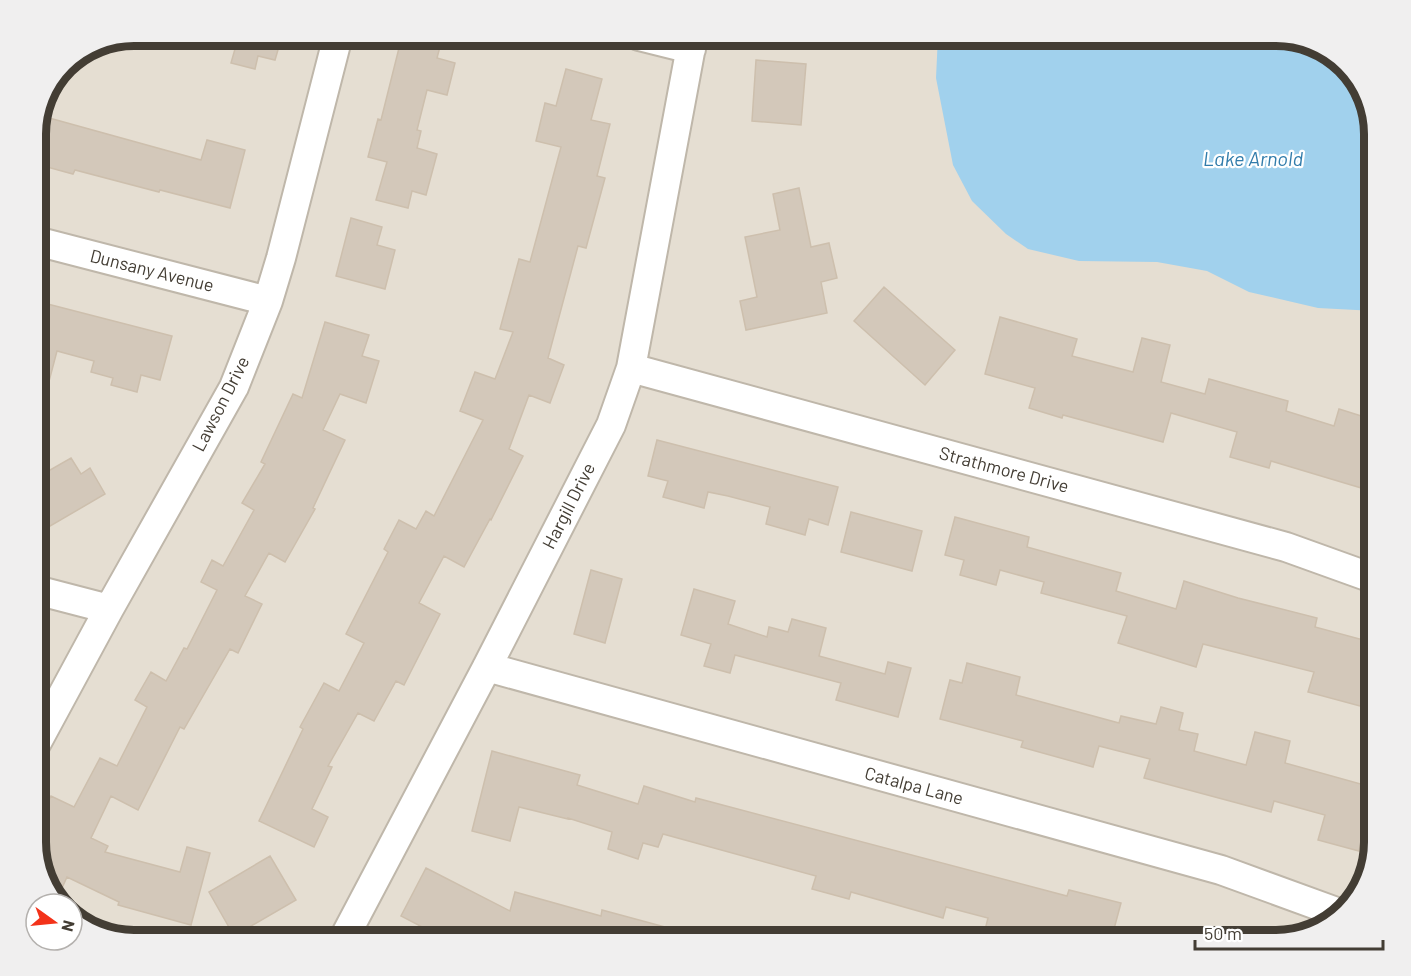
<svg xmlns="http://www.w3.org/2000/svg" width="1411" height="976" font-family="Barlow,sans-serif">
	<rect width="100%" height="100%" fill="#f1ede4"/>
	<path fill="#e5ded2" d="M 135,36 L 1276,36 L 1331,53 L 1365,91 L 1375,134 L 1375,842 L 1358,896 L 1320,930 L 1277,940 L 135,940 L 80,923 L 72,915 L 72,904 L 62,904 L 49,890 L 36,847 L 36,129 L 65,65 Z"/>
	<path fill="#a1d1ed" d="M 938,36 L 1276,36 L 1331,53 L 1365,91 L 1375,134 L 1375,311 L 1318,308 L 1249,292 L 1207,271 L 1157,262 L 1079,261 L 1028,249 L 1006,234 L 972,201 L 953,165 L 936,78 Z"/>
	<path fill="#d3c8ba" stroke="#cdbfad" stroke-width="1.5" d="M 210,36 L 282,36 L 275,60 L 258,56 L 255,69 L 231,63 L 235,49 L 209,43 Z
		M 402,36 L 428,36 L 442,39 L 437,58 L 455,63 L 447,95 L 427,90 L 417,130 L 421,131 L 417,148 L 437,154 L 426,195 L 412,191 L 408,208 L 376,200 L 387,162 L 368,157 L 378,119 L 381,120 Z
		M 756,60 L 806,64 L 801,125 L 752,121 Z
		M 566,69 L 602,79 L 591,120 L 610,124 L 597,176 L 605,178 L 586,248 L 578,246 L 548,358 L 564,365 L 550,403 L 529,395 L 509,449 L 523,456 L 491,520 L 490,519 L 464,567 L 444,556 L 419,603 L 440,614 L 404,685 L 396,681 L 374,721 L 358,713 L 328,766 L 332,767 L 312,809 L 328,817 L 314,847 L 259,821 L 303,729 L 300,727 L 324,683 L 339,691 L 364,643 L 346,634 L 388,552 L 384,549 L 399,520 L 416,529 L 426,511 L 434,516 L 483,420 L 460,411 L 475,372 L 495,379 L 513,332 L 500,329 L 519,259 L 530,262 L 561,147 L 536,141 L 545,103 L 556,106 Z
		M 42,116 L 201,160 L 207,140 L 245,150 L 230,208 L 160,190 L 159,192 L 75,170 L 73,174 L 36,164 L 36,129 Z
		M 799,188 L 811,247 L 829,243 L 837,278 L 821,282 L 827,313 L 746,330 L 740,301 L 757,297 L 745,237 L 780,230 L 773,194 Z
		M 351,218 L 382,227 L 377,245 L 395,250 L 385,289 L 336,276 Z
		M 884,287 L 955,350 L 925,385 L 854,321 Z
		M 36,301 L 172,336 L 160,380 L 141,375 L 137,392 L 111,385 L 113,378 L 91,372 L 94,361 L 57,351 L 43,404 L 36,404 Z
		M 1000,317 L 1077,339 L 1072,356 L 1133,372 L 1142,338 L 1170,345 L 1161,382 L 1205,394 L 1209,379 L 1288,401 L 1286,411 L 1334,426 L 1339,409 L 1371,419 L 1365,438 L 1375,441 L 1375,467 L 1368,490 L 1271,461 L 1269,468 L 1230,457 L 1237,432 L 1171,413 L 1163,442 L 1063,415 L 1062,418 L 1029,408 L 1035,388 L 985,374 Z
		M 325,322 L 369,335 L 362,356 L 379,361 L 366,403 L 340,394 L 323,430 L 345,440 L 313,508 L 315,509 L 285,562 L 269,553 L 245,596 L 262,604 L 238,653 L 230,649 L 184,729 L 180,727 L 138,810 L 111,796 L 91,838 L 108,846 L 105,852 L 180,872 L 187,847 L 210,853 L 191,925 L 118,905 L 119,902 L 67,877 L 57,899 L 49,890 L 36,847 L 36,827 L 51,796 L 74,807 L 100,758 L 117,766 L 147,707 L 135,700 L 151,672 L 166,681 L 184,648 L 187,649 L 217,590 L 201,582 L 212,560 L 223,566 L 254,510 L 242,503 L 265,464 L 261,462 L 293,394 L 302,398 Z
		M 657,440 L 838,487 L 828,525 L 809,519 L 805,535 L 766,524 L 770,507 L 728,496 L 708,492 L 704,508 L 663,497 L 668,481 L 648,476 Z
		M 71,458 L 81,474 L 90,468 L 105,494 L 45,529 L 36,515 L 36,502 L 46,497 L 36,478 Z
		M 851,512 L 922,531 L 912,571 L 841,552 Z
		M 955,517 L 1029,537 L 1027,547 L 1121,573 L 1116,591 L 1176,609 L 1184,581 L 1238,598 L 1317,618 L 1315,627 L 1367,641 L 1362,660 L 1375,664 L 1375,710 L 1308,692 L 1314,672 L 1203,644 L 1196,667 L 1118,643 L 1127,616 L 1041,593 L 1044,582 L 1000,570 L 996,585 L 960,575 L 964,560 L 945,555 Z
		M 591,570 L 622,579 L 605,643 L 574,634 Z
		M 694,589 L 735,601 L 728,624 L 767,637 L 769,627 L 788,632 L 792,619 L 826,628 L 819,656 L 885,674 L 888,662 L 911,668 L 898,717 L 836,700 L 841,683 L 735,655 L 730,673 L 704,666 L 711,644 L 681,635 Z
		M 967,663 L 1020,677 L 1016,695 L 1119,723 L 1121,716 L 1156,724 L 1161,707 L 1183,713 L 1179,730 L 1198,734 L 1194,751 L 1246,765 L 1255,732 L 1290,741 L 1285,763 L 1375,788 L 1359,851 L 1318,840 L 1325,815 L 1274,801 L 1271,812 L 1144,778 L 1150,759 L 1099,746 L 1093,767 L 1021,747 L 1023,741 L 940,719 L 950,680 L 962,683 Z
		M 492,751 L 580,775 L 577,785 L 638,804 L 644,786 L 695,802 L 696,798 L 1067,896 L 1069,890 L 1121,903 L 1111,940 L 1006,940 L 984,934 L 988,918 L 946,907 L 943,918 L 851,892 L 849,899 L 812,889 L 816,876 L 663,834 L 658,847 L 643,843 L 638,859 L 608,849 L 612,832 L 568,818 L 568,819 L 519,807 L 510,841 L 472,831 Z
		M 270,856 L 296,900 L 234,936 L 209,892 Z
		M 426,868 L 510,911 L 515,892 L 601,916 L 602,910 L 691,934 L 690,940 L 522,940 L 482,929 L 477,940 L 447,940 L 401,916 Z"/>
	<g fill="none" stroke-linecap="round" stroke-linejoin="round">
		<g stroke="#bfb7aa" stroke-width="32">
			<path id="street" d="M 639,36 L 691,49
				M 36,241 L 268,301
				M 631,368 L 1286,547 L 1375,579
				M 36,590 L 109,609
				M 487,667 L 1221,870 L 1339,913
				M 36,744 L 109,609 L 234,387 L 268,301 L 281,258 L 338,36
				M 343,940 L 487,667 L 611,425 L 631,368 L 693,36"/>
		</g>
		<use href="#street" stroke="#fff" stroke-width="28"/>
	</g>
	<g text-anchor="middle" stroke-width="4.5" stroke-linejoin="round" paint-order="stroke">
		<g font-size="18" fill="#433d34" stroke="#fff">
			<text transform="translate(152 271) rotate(14)" y="6">Dunsany Avenue</text>
			<text transform="translate(221 404) rotate(-63)" y="6">Lawson Drive</text>
			<text transform="translate(1004 470) rotate(15)" y="6">Strathmore Drive</text>
			<text transform="translate(569 506) rotate(-63)" y="6">Hargill Drive</text>
			<text transform="translate(914 786) rotate(15)" y="6">Catalpa Lane</text>
		</g>
		<g font-size="20" font-style="italic" fill="#317cab" stroke="#fff">
			<text x="1253" y="166">Lake Arnold</text>
		</g>
	</g>
	<path d="M0 0H1411V976H0ZM134 46H1276A88 88 0 0 1 1364 134V842A88 88 0 0 1 1276 930H134A88 88 0 0 1 46 842V134A88 88 0 0 1 134 46Z" fill="#f0efef" fill-rule="evenodd"/>
	<path fill="none" stroke="#433d34" stroke-width="8" d="M134 46H1276A88 88 0 0 1 1364 134V842A88 88 0 0 1 1276 930H134A88 88 0 0 1 46 842V134A88 88 0 0 1 134 46Z"/>
	<g transform="translate(54 922) rotate(105)"><circle r="28" fill="#ffffff" stroke="#b4b1ae" stroke-width="1.5"/>
	<path d="M0-4.5L10 22L0 15L-10 22Z" fill="#f33219"/>
	<text y="-9" font-size="16" font-weight="bold" text-anchor="middle" fill="#433d34">N</text>
	</g>
	<path d="M1195 940v9h188v-9" fill="none" stroke="#433d34" stroke-width="3"/>
	<text x="1204" y="940" font-size="18" fill="#433d34" stroke="#ffffff" stroke-width="4.5" paint-order="stroke">50 m</text>
</svg>
